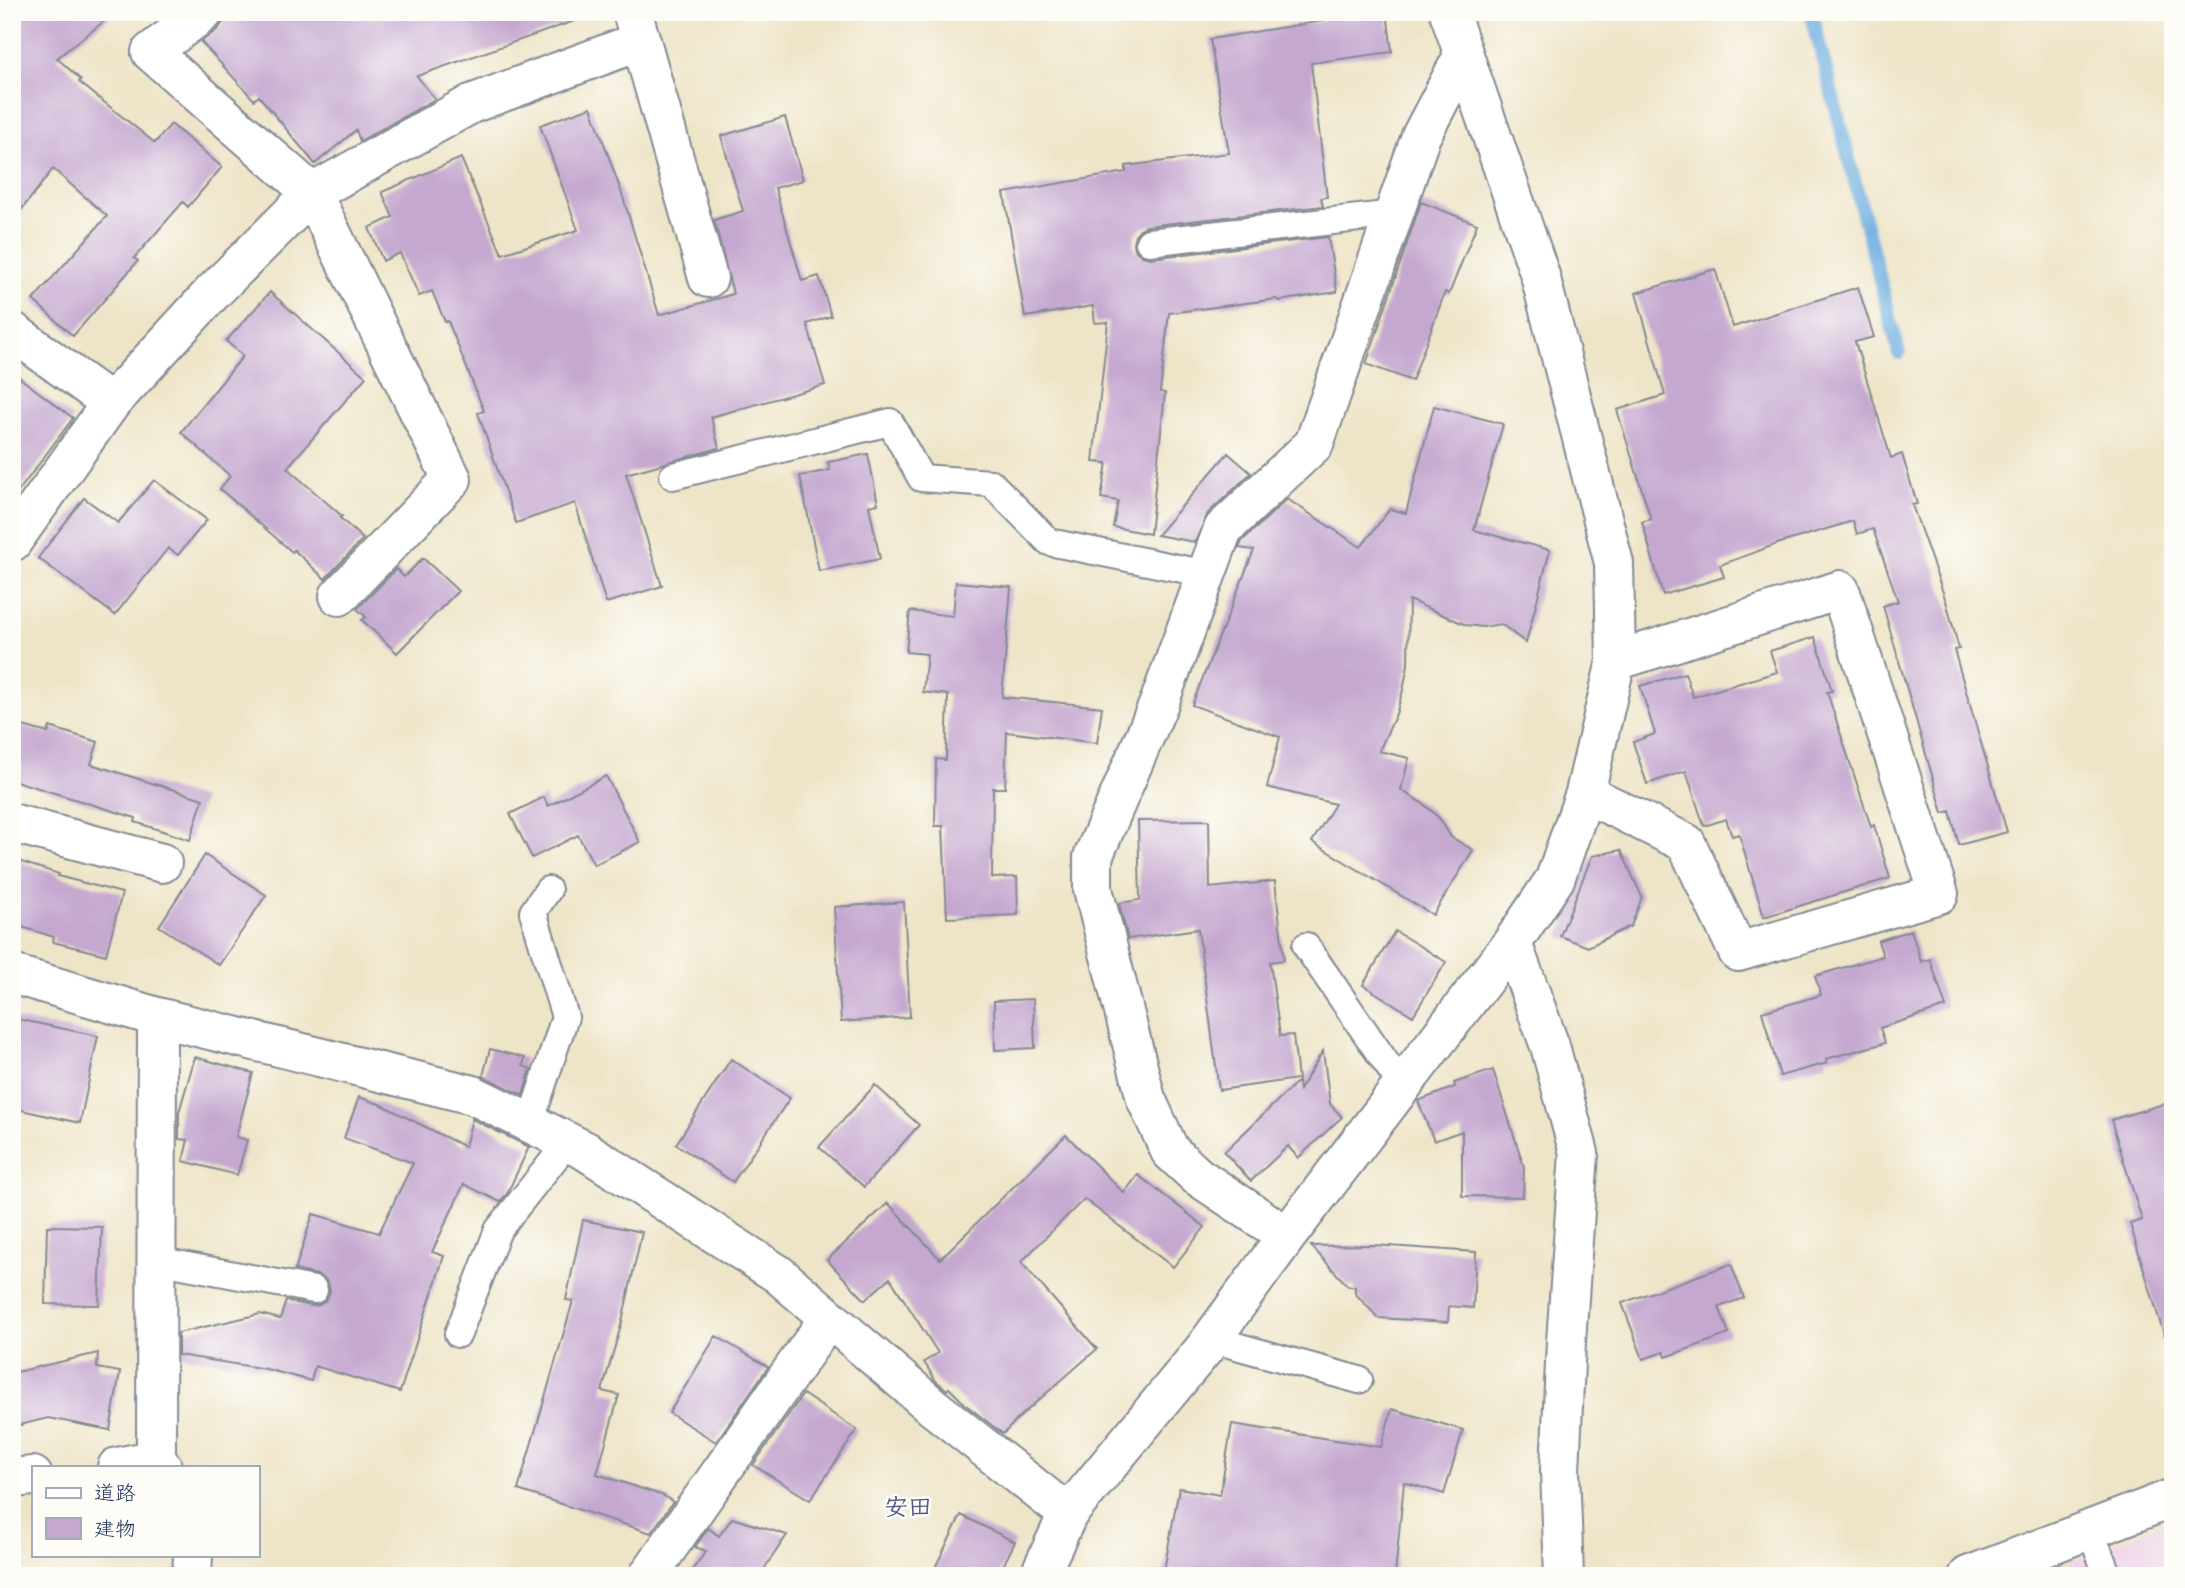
<svg xmlns="http://www.w3.org/2000/svg" width="2185" height="1588" font-family="Delius,'Klee One',sans-serif">
	<rect width="100%" height="100%" fill="#fdfcf7"/>
	<filter id="ink" filterUnits="userSpaceOnUse"><feTurbulence type="fractalNoise" baseFrequency=".0143" numOctaves="2"/><feDisplacementMap in="SourceGraphic" scale="14" xChannelSelector="R" yChannelSelector="G"/><feConvolveMatrix kernelMatrix="1 2 1 2 8 2 1 2 1" color-interpolation-filters="sRGB"/></filter>
	<filter id="wash" filterUnits="userSpaceOnUse"><feTurbulence type="fractalNoise" baseFrequency=".00686" numOctaves="4" result="noise"/><feDisplacementMap in="SourceGraphic" scale="28" xChannelSelector="R" yChannelSelector="G"/><feGaussianBlur stdDeviation="1.57" result="paint"/><feColorMatrix in="noise" values="0 0 0 0 0 0 0 0 0 0 0 0 0 0 0 0 0 1.4 0 .05"/><feComposite in="paint" operator="in"/></filter>
	<g filter="url(#wash)">
		<rect width="100%" height="100%" fill="#eee4c7"/>
		<path fill="#edd0e8" d="M 2173,1520 L 2173,1576 L 2040,1576 L 2150,1528 Z"/>
		<g fill="none" stroke-linecap="round" stroke-linejoin="round">
			<path stroke="#6bacdf" stroke-width="14" d="M 1811,12 L 1899,353"/>
		</g>
		<g id="blocks">
			<path fill="#c5a8d0" d="M 12,12 L 116,12 L 57,58 L 81,80 L 79,82 L 155,143 L 171,124 L 222,167 L 188,207 L 183,202 L 134,258 L 138,261 L 73,336 L 33,300 L 107,216 L 53,169 L 12,222 Z
				M 225,12 L 582,12 L 583,18 L 417,76 L 435,99 L 360,141 L 356,130 L 315,164 L 259,96 L 254,100 L 201,42 L 218,29 L 224,21 Z
				M 1355,12 L 1387,12 L 1392,52 L 1311,63 L 1327,197 L 1321,198 L 1323,206 L 1147,226 L 1140,229 L 1135,235 L 1133,243 L 1136,251 L 1142,256 L 1151,258 L 1328,237 L 1337,292 L 1278,301 L 1278,299 L 1169,313 L 1160,392 L 1165,393 L 1150,534 L 1113,527 L 1118,501 L 1101,498 L 1107,463 L 1093,462 L 1108,322 L 1095,323 L 1093,306 L 1025,317 L 1004,193 L 1126,172 L 1126,166 L 1229,153 L 1210,39 L 1323,21 L 1322,16 Z
				M 591,107 L 623,197 L 659,315 L 733,294 L 714,220 L 743,211 L 721,136 L 785,117 L 803,180 L 775,188 L 802,281 L 819,276 L 831,316 L 807,324 L 825,385 L 711,417 L 719,448 L 626,474 L 662,586 L 606,603 L 575,503 L 516,523 L 478,413 L 484,411 L 448,321 L 445,322 L 432,291 L 419,296 L 400,253 L 383,261 L 369,228 L 393,217 L 382,192 L 461,158 L 502,254 L 578,230 L 540,125 Z
				M 1421,202 L 1477,224 L 1449,294 L 1445,292 L 1412,381 L 1366,364 Z
				M 1715,269 L 1733,327 L 1858,287 L 1874,337 L 1855,342 L 1891,458 L 1902,454 L 1917,504 L 1912,505 L 1946,601 L 1959,649 L 1954,650 L 2007,832 L 1959,845 L 1950,811 L 1943,813 L 1883,606 L 1898,601 L 1873,529 L 1857,534 L 1853,521 L 1777,544 L 1720,565 L 1724,577 L 1663,595 L 1642,522 L 1651,519 L 1617,410 L 1665,395 L 1636,293 Z
				M 270,292 L 366,377 L 287,468 L 342,516 L 340,518 L 363,539 L 325,579 L 294,550 L 292,552 L 220,489 L 230,476 L 181,432 L 243,356 L 226,341 Z
				M 12,372 L 73,418 L 12,500 Z
				M 1434,406 L 1503,424 L 1474,530 L 1550,550 L 1526,643 L 1501,624 L 1483,627 L 1466,625 L 1409,600 L 1408,665 L 1403,690 L 1396,714 L 1379,751 L 1409,758 L 1401,790 L 1425,805 L 1440,819 L 1451,837 L 1473,850 L 1433,915 L 1312,842 L 1335,804 L 1267,787 L 1280,737 L 1192,705 L 1254,550 L 1239,548 L 1242,541 L 1287,499 L 1361,547 L 1390,509 L 1406,513 Z
				M 1228,453 L 1251,473 L 1208,513 L 1195,542 L 1157,535 Z
				M 868,454 L 878,504 L 869,506 L 880,559 L 819,571 L 800,476 L 830,470 L 828,462 Z
				M 154,480 L 207,520 L 178,555 L 168,548 L 115,615 L 38,558 L 84,498 L 118,523 Z
				M 423,558 L 458,591 L 397,653 L 362,620 L 366,617 L 357,609 L 396,569 L 404,577 Z
				M 956,582 L 1011,587 L 1002,697 L 1102,707 L 1097,743 L 1007,732 L 1005,788 L 993,788 L 992,878 L 1017,877 L 1018,915 L 947,918 L 943,826 L 935,826 L 936,759 L 946,760 L 948,695 L 923,692 L 927,654 L 906,652 L 910,611 L 953,616 Z
				M 1815,637 L 1832,691 L 1827,692 L 1871,827 L 1874,825 L 1890,878 L 1764,917 L 1739,834 L 1732,836 L 1726,819 L 1704,826 L 1686,771 L 1647,784 L 1633,742 L 1655,734 L 1640,686 L 1685,673 L 1693,697 L 1777,672 L 1770,651 Z
				M 12,723 L 48,733 L 50,727 L 98,742 L 91,764 L 203,799 L 190,840 L 135,822 L 136,818 L 12,780 Z
				M 606,776 L 640,842 L 594,865 L 578,835 L 532,858 L 510,814 L 544,797 L 548,806 Z
				M 1209,820 L 1210,888 L 1275,881 L 1284,960 L 1270,962 L 1280,1036 L 1293,1035 L 1298,1079 L 1219,1090 L 1198,929 L 1128,939 L 1119,903 L 1140,900 L 1138,821 Z
				M 1621,850 L 1642,897 L 1631,926 L 1588,947 L 1560,936 L 1592,856 Z
				M 205,855 L 266,895 L 219,965 L 159,926 Z
				M 12,859 L 59,874 L 58,876 L 122,893 L 106,955 L 53,942 L 54,937 L 12,924 Z
				M 904,902 L 910,1017 L 841,1022 L 834,907 Z
				M 1911,930 L 1921,962 L 1930,959 L 1946,1007 L 1880,1028 L 1885,1043 L 1826,1059 L 1827,1063 L 1780,1076 L 1762,1012 L 1821,995 L 1815,976 L 1883,956 L 1878,941 Z
				M 1395,931 L 1446,962 L 1413,1016 L 1363,985 Z
				M 1033,999 L 1035,1048 L 995,1050 L 994,1001 Z
				M 12,1018 L 98,1036 L 80,1123 L 12,1108 Z
				M 490,1049 L 525,1058 L 523,1066 L 531,1069 L 523,1095 L 483,1076 Z
				M 1323,1051 L 1330,1104 L 1342,1117 L 1298,1158 L 1288,1146 L 1251,1181 L 1224,1152 L 1298,1081 L 1299,1090 Z
				M 195,1057 L 253,1073 L 236,1137 L 247,1140 L 237,1175 L 183,1161 L 188,1140 L 179,1139 L 179,1112 Z
				M 731,1059 L 790,1098 L 733,1182 L 676,1144 Z
				M 1493,1070 L 1524,1167 L 1523,1197 L 1462,1196 L 1462,1131 L 1434,1141 L 1418,1101 L 1455,1087 L 1454,1083 Z
				M 875,1085 L 919,1125 L 864,1187 L 819,1147 Z
				M 359,1097 L 382,1105 L 465,1147 L 472,1119 L 529,1147 L 507,1194 L 500,1202 L 464,1184 L 432,1252 L 444,1256 L 400,1392 L 315,1366 L 311,1381 L 266,1369 L 178,1355 L 178,1333 L 260,1314 L 280,1319 L 286,1301 L 312,1306 L 319,1305 L 325,1301 L 330,1292 L 329,1285 L 325,1279 L 317,1275 L 295,1270 L 313,1214 L 379,1233 L 413,1163 L 344,1138 Z
				M 2173,1101 L 2173,1334 L 2164,1335 L 2130,1224 L 2142,1220 L 2111,1120 Z
				M 1066,1135 L 1124,1193 L 1138,1175 L 1205,1227 L 1173,1267 L 1084,1199 L 1021,1262 L 1097,1349 L 1024,1413 L 1003,1434 L 966,1405 L 949,1388 L 947,1390 L 936,1381 L 924,1362 L 938,1353 L 890,1278 L 865,1300 L 827,1260 L 888,1203 L 940,1259 Z
				M 583,1220 L 642,1232 L 622,1322 L 602,1391 L 619,1395 L 597,1474 L 664,1496 L 673,1502 L 651,1533 L 518,1490 L 573,1301 L 566,1300 Z
				M 47,1226 L 102,1227 L 99,1305 L 45,1304 Z
				M 1374,1245 L 1476,1252 L 1473,1308 L 1449,1306 L 1448,1322 L 1378,1318 L 1355,1293 L 1355,1286 L 1348,1286 L 1311,1246 Z
				M 1731,1264 L 1744,1298 L 1719,1307 L 1729,1334 L 1666,1357 L 1664,1352 L 1643,1359 L 1622,1303 Z
				M 716,1336 L 768,1367 L 716,1442 L 669,1413 Z
				M 98,1353 L 97,1368 L 120,1372 L 110,1430 L 48,1418 L 12,1427 L 12,1373 Z
				M 803,1394 L 857,1430 L 810,1500 L 753,1465 Z
				M 1392,1409 L 1463,1430 L 1444,1494 L 1404,1482 L 1395,1575 L 1310,1568 L 1309,1576 L 1163,1576 L 1179,1488 L 1220,1495 L 1232,1424 L 1381,1447 Z
				M 961,1515 L 1015,1542 L 998,1576 L 931,1576 Z
				M 732,1518 L 787,1535 L 764,1569 L 774,1576 L 688,1576 L 706,1551 L 695,1547 L 708,1528 L 719,1536 Z"/>
		</g>
	</g>
	<g filter="url(#ink)">
		<use href="#blocks" fill-opacity="0" stroke="#848a92" stroke-width="2"/>
		<g fill="none" stroke-linecap="round" stroke-linejoin="round">
			<g stroke="#848a92" stroke-width="30">
				<path id="service" d="M 1149,242 L 1394,214
					M 673,476 L 890,422 L 921,478 L 991,483 L 1049,542 L 1207,574
					M 1306,946 L 1402,1086
					M 530,1123 L 565,1017 L 533,912 L 548,890
					M 156,1260 L 314,1290
					M 458,1334 L 498,1230 L 568,1142
					M 1211,1339 L 1359,1380
					M 2090,1530 L 2108,1576"/>
			</g>
			<g stroke="#848a92" stroke-width="42">
				<path id="minor" d="M 204,12 L 151,52 L 312,193 L 452,479 L 339,596
					M 641,41 L 708,278
					M 12,331 L 111,403
					M 12,542 L 111,403 L 212,293 L 312,193 L 471,104 L 641,41 L 632,12
					M 1585,793 L 1686,843 L 1738,952 L 1939,894 L 1840,590 L 1616,661
					M 12,823 L 162,863
					M 1512,943 L 1550,1046 L 1579,1153 L 1566,1342 L 1560,1470 L 1564,1576
					M 12,974 L 157,1017 L 473,1095 L 586,1151 L 778,1274 L 933,1407 L 1068,1514
					M 157,1017 L 156,1459 L 162,1467
					M 1287,1236 L 1197,1176 L 1170,1151 L 1146,1099 L 1093,889 L 1093,857 L 1159,703 L 1223,529 L 1314,444 L 1421,136 L 1463,56
					M 117,1467 L 156,1459
					M 12,1478 L 33,1476
					M 192,1576 L 193,1555
					M 648,1576 L 829,1318
					M 1039,1576 L 1068,1514 L 1204,1349 L 1287,1236 L 1512,943 L 1555,879 L 1585,793 L 1616,661 L 1614,563 L 1540,275 L 1449,12
					M 1968,1576 L 2173,1498"/>
			</g>
			<use href="#service" stroke="#fff" stroke-width="26"/>
			<use href="#minor" stroke="#fff" stroke-width="38"/>
		</g>
	</g>
	<g text-anchor="middle" stroke-width="5" stroke-linejoin="round" paint-order="stroke">
		<g font-size="24" font-weight="bold" fill="#565986" stroke="#fdfcf7">
			<text x="908" y="1515">安田</text>
		</g>
	</g>
	<rect width="2185" height="1588" fill="none" stroke="#fdfcf7" stroke-width="42"/>
	<rect x="32" y="1466" width="228" height="91" fill="#fdfcf7" stroke="#a3aaba" stroke-width="2"/>
	<rect x="46" y="1488" width="35" height="10" fill="#ffffff" stroke="#a3aaba" stroke-width="2"/>
	<text x="94" y="1500" font-size="21" fill="#1b2f5e">道路</text>
	<rect x="46" y="1518" width="35" height="21" fill="#c5a8d0" stroke="#a3aaba" stroke-width="2"/>
	<text x="94" y="1536" font-size="21" fill="#1b2f5e">建物</text>
</svg>
